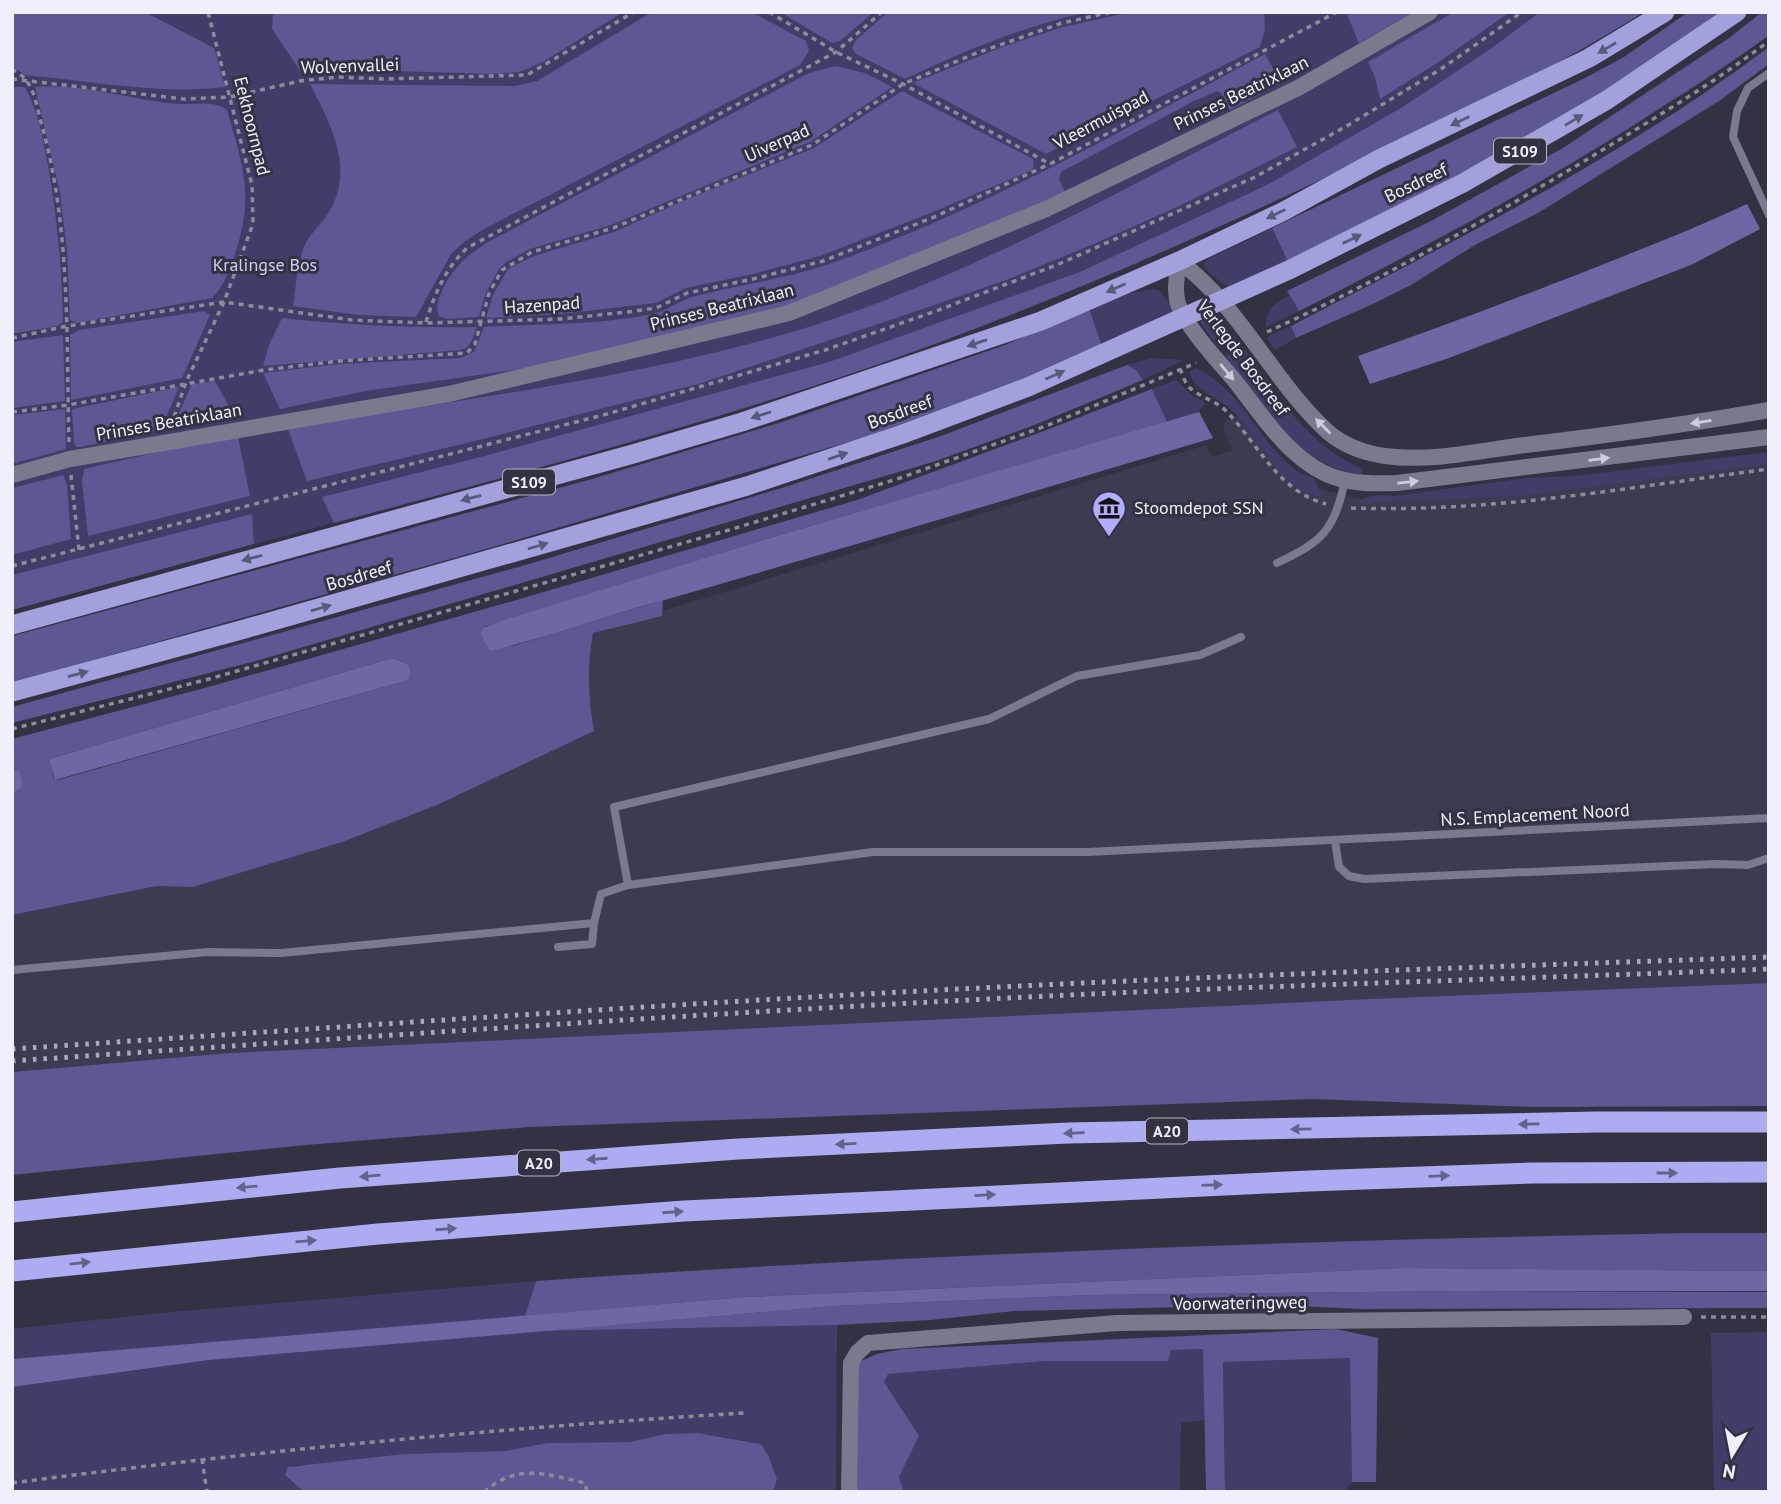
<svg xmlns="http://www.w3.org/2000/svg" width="1781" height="1504" font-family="'PT Sans',sans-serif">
	<rect width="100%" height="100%" fill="#323243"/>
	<path fill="#3b3b52" d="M 1242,414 L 1282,466 L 1315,488 L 1365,500 L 1769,459 L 1769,983 L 1370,999 L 229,1053 L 12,1072 L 12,915 L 207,875 L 593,728 L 577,637 L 1207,445 L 1211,457 L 1232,451 L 1222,423 Z"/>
	<path fill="#403e69" d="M 12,12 L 1594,12 L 1252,205 L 898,348 L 329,510 L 334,523 L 254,544 L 254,529 L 12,591 Z
		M 1272,228 L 1289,264 L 1234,291 L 1210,274 L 1204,264 L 1210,258 Z
		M 1154,289 L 1160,291 L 1178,315 L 1103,349 L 1089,308 L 1121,295 Z
		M 1289,296 L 1299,311 L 1266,327 C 1265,310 1275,302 1289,296 Z
		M 1215,314 L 1236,338 L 1235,341 L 1217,346 L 1201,324 L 1201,321 Z
		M 1291,326 L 1296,338 L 1275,350 L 1267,337 Z
		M 1243,347 C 1279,395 1306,445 1363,469 L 1362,476 C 1293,462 1264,408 1225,356 Z
		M 1151,358 L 1184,360 L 1143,380 L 1136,370 L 1127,365 Z
		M 1197,368 C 1211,376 1224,386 1235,399 C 1255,421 1283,473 1314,478 L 1322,497 C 1285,495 1258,438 1235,413 C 1222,399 1190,389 1190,371 Z
		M 1176,380 L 1192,396 L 1205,402 L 1199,412 L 1167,422 L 1152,389 Z
		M 1769,452 L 1769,464 L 1520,496 L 1358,503 C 1367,494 1382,495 1395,496 L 1526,478 L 1575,476 Z
		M 536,1281 L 525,1316 L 12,1359 L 12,1329 L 160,1313 Z
		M 837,1325 L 836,1492 L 773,1492 L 777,1479 L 772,1464 L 769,1457 L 753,1442 L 698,1433 L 665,1434 L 630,1442 L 547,1443 L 505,1451 L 404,1454 L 321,1465 L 295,1465 L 285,1475 L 304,1492 L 12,1492 L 12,1387 L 209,1360 L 538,1331 Z
		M 1769,1332 L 1769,1492 L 1714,1492 L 1711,1333 Z
		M 1204,1349 L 1205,1420 L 1181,1423 L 1180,1492 L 904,1492 L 899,1477 L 919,1436 L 884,1382 L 888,1374 L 1046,1361 L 1167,1361 L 1171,1350 Z
		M 1351,1358 L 1352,1482 L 1347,1487 L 1348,1492 L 1225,1492 L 1223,1362 Z"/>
	<path fill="#5b5893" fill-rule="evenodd" d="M 145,12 L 214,48 L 225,87 C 159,95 92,81 25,75 L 12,66 L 12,13 Z
		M 273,12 L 623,12 L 543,62 L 519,72 L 497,74 L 320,69 L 301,72 L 272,29 Z
		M 652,12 L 751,12 L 806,41 L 809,51 L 800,65 L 484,229 L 464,242 L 451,254 L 416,317 L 358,315 L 293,306 C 296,287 297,265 304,247 C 309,234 322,224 329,212 C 355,168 331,125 310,84 L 515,86 L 537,81 Z
		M 780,12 L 874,12 L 840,41 L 832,43 Z
		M 888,12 L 1088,12 C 1024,26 964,51 905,79 L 856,54 L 852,48 L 856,40 Z
		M 1131,12 L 1264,12 L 1265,29 L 1260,47 L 1046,154 L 913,83 L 1002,47 L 1063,27 Z
		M 1350,12 L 1414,12 L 1359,43 L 1347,14 Z
		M 1454,12 L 1510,12 L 1440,61 L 1380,99 L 1375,77 L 1368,62 Z
		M 1540,12 L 1644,12 C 1554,69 1457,114 1362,160 C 1204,236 1044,306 879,364 C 700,426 517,474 334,523 L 322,497 L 477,458 L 829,362 L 1080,272 L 1267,185 L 1401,108 L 1489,50 Z
		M 1688,12 L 1721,12 L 1618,85 L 1366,227 L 1289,264 L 1272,228 L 1583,79 L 1624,57 Z
		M 1762,12 L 1769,12 L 1769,35 C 1725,68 1677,97 1631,127 C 1523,194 1413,254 1299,311 L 1287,291 L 1431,221 L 1563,148 L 1729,38 Z
		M 1769,47 L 1769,64 L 1719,101 L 1538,213 L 1475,245 L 1411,285 L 1373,304 L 1296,338 L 1291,326 C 1454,241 1621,158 1769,47 Z
		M 1265,54 L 1281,83 L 1230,110 L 1221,93 L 1217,91 L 1192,102 L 1061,172 L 1059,180 L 1066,193 L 838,296 L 585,360 L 365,391 L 280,409 L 263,373 L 339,364 L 460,358 L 474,352 L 484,327 C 538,324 601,325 653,314 C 667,311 679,301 692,297 C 736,285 782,280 826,265 C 980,212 1122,130 1265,54 Z
		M 835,66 L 865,73 L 892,87 L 810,142 L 611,225 L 530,249 L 505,263 L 499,269 L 486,292 L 479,317 L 447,319 L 439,316 C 432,302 450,274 460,264 C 468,255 478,249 488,242 L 809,73 Z
		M 12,87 L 25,87 C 38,111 43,139 48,165 C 57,217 62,269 63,322 L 57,326 L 12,334 Z
		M 35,87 C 79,82 135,101 180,104 C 197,105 213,100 227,110 C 244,170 255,197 233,260 C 228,274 223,287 212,298 L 77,323 L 70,320 L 67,251 L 60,193 Z
		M 902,91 L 1033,159 L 1034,166 L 1032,170 L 933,212 L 820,256 L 753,274 L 686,288 L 656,303 L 561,314 L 486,318 L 493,295 L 508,269 L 534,256 L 614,232 L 683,201 L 814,148 Z
		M 1278,110 L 1297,147 L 1175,208 L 1096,243 L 1009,279 L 905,315 L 698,384 L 479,440 L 307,481 L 288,429 C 463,398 642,379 812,326 C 975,274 1126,187 1278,110 Z
		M 1089,308 L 1103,349 L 872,435 L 486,549 L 12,683 L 12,636 L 592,479 L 779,423 L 1005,345 Z
		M 204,311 L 210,315 L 182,378 L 71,400 L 70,335 L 79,330 Z
		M 282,318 C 347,325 411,328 477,327 C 473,336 472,347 461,350 L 263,366 L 269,345 Z
		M 63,335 L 65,401 L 12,408 L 12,342 Z
		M 1127,365 L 1136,370 L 1143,380 L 1037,424 L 936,461 L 256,661 L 12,723 L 12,707 L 529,564 L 785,487 L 941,436 Z
		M 215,381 L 235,417 L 184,426 L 179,420 L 178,415 L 192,384 Z
		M 179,387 L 162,427 L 154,431 L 81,447 L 76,447 L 74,443 L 72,409 Z
		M 1152,389 L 1167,422 L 773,537 L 484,627 L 511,646 L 516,645 L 663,600 L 662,616 L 593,633 C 587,666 588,697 594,731 L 437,805 L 342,842 L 193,887 L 157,886 L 12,915 L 12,795 L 21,788 L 14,771 L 12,771 L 12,739 L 212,686 L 513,601 L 857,500 L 1044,431 ZM 392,658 L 407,664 L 411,669 L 409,680 L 58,780 L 54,779 L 51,760 L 53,758 Z
		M 65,409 L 66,449 L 12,464 L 12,415 Z
		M 238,437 L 250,496 L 88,536 L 82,481 L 84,469 L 171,449 Z
		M 63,475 L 67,485 L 71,539 L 12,555 L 12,488 Z
		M 252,514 L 254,544 L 12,610 L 12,575 Z
		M 1769,983 L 1769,1106 L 1536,1107 L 1312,1099 L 529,1127 L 306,1145 L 12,1175 L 12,1072 L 229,1053 L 1370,999 Z
		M 1692,1233 L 1769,1233 L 1769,1271 L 1404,1268 L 745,1297 L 525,1316 L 536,1281 C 921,1254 1306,1240 1692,1233 Z
		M 1461,1291 L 1769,1292 L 1769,1308 L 1361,1309 L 1276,1305 L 1014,1311 L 931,1320 L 837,1325 L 538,1331 L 834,1306 L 1091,1295 Z
		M 1336,1329 L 1378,1338 L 1376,1482 L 1352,1482 L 1350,1358 L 1223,1362 L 1225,1492 L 1206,1490 L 1203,1349 L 1171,1350 L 1168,1361 L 1046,1361 L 888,1374 L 884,1382 L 919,1436 L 899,1477 L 904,1492 L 857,1492 L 854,1377 L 859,1362 L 877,1354 L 902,1349 Z
		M 698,1433 L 761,1444 L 769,1457 L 777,1479 L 773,1492 L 304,1492 L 285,1475 L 288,1467 L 404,1454 L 505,1451 L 547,1443 L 630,1442 L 665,1434 Z"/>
	<path fill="#6b68a5" d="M 1747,204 L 1760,229 L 1691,265 L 1449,358 L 1370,384 L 1358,356 C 1434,330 1509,301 1584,272 C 1639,250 1694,229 1747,204 Z
		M 1199,412 L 1213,438 C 1031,492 850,547 668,599 C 608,615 550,637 490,651 L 481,635 L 483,628 L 507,619 L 773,537 Z
		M 392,658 L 407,664 L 411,669 L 409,680 L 55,780 L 50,760 L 53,758 Z
		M 12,771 L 19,771 L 22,782 L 21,788 L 12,795 Z
		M 1404,1268 L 1769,1271 L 1769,1291 L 1461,1291 L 1091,1295 L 834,1306 L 209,1360 L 12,1387 L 12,1359 L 745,1297 Z"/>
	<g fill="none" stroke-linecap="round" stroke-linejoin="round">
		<path stroke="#8b8c9a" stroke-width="3.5" stroke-dasharray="5 5" stroke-linecap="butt" d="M 769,12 L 836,52 L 903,84 L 1050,164 L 1337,12
			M 12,69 C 16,72 22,75 25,79 C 34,89 37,106 40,119 C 71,224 66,335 69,443
			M 12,79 L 184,99 L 230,97 L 300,81 L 338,77 L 385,79 L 527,75 L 634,12
			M 426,322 C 435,293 445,269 467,248 L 836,52 L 882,12
			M 1267,332 C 1377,282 1482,222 1586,160 C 1648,122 1711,85 1769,41
			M 12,338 L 67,326 L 224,302 L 352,320 L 426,323 L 561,319 L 636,311 L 656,308 L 687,293 L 753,279 L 823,261 L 934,217 L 1050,164
			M 1180,369 C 1183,375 1185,384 1190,388 C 1201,398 1217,401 1227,412 C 1259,445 1278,491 1326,504
			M 12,412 L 68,405 L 264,370 L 340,361 L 467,353 L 475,344 L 489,293 L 502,270 L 532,252 L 613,228 L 812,145 L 903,84 L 974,54 L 1062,23 L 1112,12
			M 171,426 L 186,382 L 224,302 L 253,224 L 252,185 L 208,12
			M 71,475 L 79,550
			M 1351,508 C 1491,513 1631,487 1769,469
			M 12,566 L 607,414 L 825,350 L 936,311 L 1059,264 L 1255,177 L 1345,127 L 1441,69 L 1522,12
			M 12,729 L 209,679 L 729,530 L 897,479 L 1046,426 L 1196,363
			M 1701,1317 L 1769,1317
			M 202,1459 L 207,1492
			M 12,1483 C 255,1451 499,1428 744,1413
			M 484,1492 C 517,1463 546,1474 585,1483 L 587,1492"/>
		<path stroke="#797a8d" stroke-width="8" d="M 1769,73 L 1748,88 L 1737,111 L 1733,137 L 1769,215
			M 1277,563 C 1323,541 1333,532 1345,481
			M 1335,841 L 1339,867 L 1349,876 L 1364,879 L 1717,864 L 1748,865 L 1769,858
			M 628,885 L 614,807 L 989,719 L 1077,676 L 1200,655 L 1241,637
			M 558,947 L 592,944 L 594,923
			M 12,970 L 208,952 L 281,953 L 594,923 L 601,894 L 628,885 L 873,852 L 1088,852 L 1769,818"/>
		<path stroke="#797a8d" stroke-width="16" d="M 1769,410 C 1685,425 1601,436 1517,446 C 1474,452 1429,462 1385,456 C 1365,453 1344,446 1328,432 C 1273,382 1240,306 1179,261 C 1177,275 1174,290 1178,304 C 1187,328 1218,361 1235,381 C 1262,415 1285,453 1324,473 C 1347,484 1372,484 1397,483 L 1769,437
			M 12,475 L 70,459 L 449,394 L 789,313 L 1046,209 L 1298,88 L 1430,12
			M 849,1492 L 851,1363 L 857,1353 L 868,1343 L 1117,1323 L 1684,1317"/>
		<path stroke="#a2a1de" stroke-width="19" d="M 12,625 L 633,454 L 742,422 L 1041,321 L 1179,261 L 1284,211 L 1379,159 L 1589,58 L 1665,12
			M 12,692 L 241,630 L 747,486 L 900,435 L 1028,387 L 1291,269 L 1463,183 L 1607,100 L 1737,12"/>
		<path stroke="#adabf2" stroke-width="21" d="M 12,1212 L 340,1178 L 738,1149 L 1069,1133 L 1597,1122 L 1769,1122
			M 12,1271 L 378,1234 L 684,1211 L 1309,1181 L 1532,1173 L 1769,1172"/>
		<path stroke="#aaaab8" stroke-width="5" stroke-dasharray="3.5 7" stroke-linecap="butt" d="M 12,1049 C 315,1029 618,1007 921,991 C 1203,976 1486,967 1769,957
			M 12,1061 C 350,1038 688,1014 1027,997 C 1274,985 1521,979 1769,969"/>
	</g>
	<defs><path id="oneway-solid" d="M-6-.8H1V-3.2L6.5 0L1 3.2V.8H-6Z" transform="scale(1.75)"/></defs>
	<g fill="#595979">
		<use href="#oneway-solid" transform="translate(1607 48) rotate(150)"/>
		<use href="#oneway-solid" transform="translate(1574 120) rotate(-31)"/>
		<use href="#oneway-solid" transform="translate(1460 121) rotate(154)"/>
		<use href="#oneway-solid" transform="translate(1276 214) rotate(154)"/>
		<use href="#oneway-solid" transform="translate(1352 239) rotate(-26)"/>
		<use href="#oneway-solid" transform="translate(1116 288) rotate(156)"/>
		<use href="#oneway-solid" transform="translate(977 343) rotate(161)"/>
		<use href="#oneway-solid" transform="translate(1055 375) rotate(-24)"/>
		<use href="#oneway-solid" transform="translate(761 415) rotate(162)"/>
		<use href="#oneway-solid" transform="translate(838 456) rotate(-19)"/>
		<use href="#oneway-solid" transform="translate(471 498) rotate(165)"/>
		<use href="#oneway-solid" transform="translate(538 546) rotate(-16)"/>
		<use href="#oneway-solid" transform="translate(252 558) rotate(165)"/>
		<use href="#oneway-solid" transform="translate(321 608) rotate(-16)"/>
		<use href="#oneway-solid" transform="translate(78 674) rotate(-15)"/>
	</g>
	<g fill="#cccdda">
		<use href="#oneway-solid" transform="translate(1227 372) rotate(50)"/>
		<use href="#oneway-solid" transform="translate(1701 422) rotate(171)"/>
		<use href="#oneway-solid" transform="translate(1323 426) rotate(-135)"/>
		<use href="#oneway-solid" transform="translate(1599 459) rotate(-7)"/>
		<use href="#oneway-solid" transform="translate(1408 482) rotate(-6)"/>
	</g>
	<g fill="#636289">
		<use href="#oneway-solid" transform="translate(1529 1124) rotate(179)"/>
		<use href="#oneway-solid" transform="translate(1301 1129) rotate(179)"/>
		<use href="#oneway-solid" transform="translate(1074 1133) rotate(178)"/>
		<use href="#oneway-solid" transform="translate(846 1144) rotate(177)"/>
		<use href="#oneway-solid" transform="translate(597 1159) rotate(176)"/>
		<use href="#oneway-solid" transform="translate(1667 1173)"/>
		<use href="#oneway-solid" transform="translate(370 1176) rotate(175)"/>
		<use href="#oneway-solid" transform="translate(1439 1176) rotate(-2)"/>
		<use href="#oneway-solid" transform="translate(1212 1185) rotate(-2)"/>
		<use href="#oneway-solid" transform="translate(247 1187) rotate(175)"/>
		<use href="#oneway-solid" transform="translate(985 1195) rotate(-3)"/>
		<use href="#oneway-solid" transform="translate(673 1212) rotate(-4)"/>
		<use href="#oneway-solid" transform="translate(446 1229) rotate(-4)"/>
		<use href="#oneway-solid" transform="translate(306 1241) rotate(-5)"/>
		<use href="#oneway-solid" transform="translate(80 1263) rotate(-6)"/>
	</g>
	<defs>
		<g id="museum-pin" transform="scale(1.75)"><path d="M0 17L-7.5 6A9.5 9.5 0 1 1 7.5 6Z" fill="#b0aefa" stroke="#323243"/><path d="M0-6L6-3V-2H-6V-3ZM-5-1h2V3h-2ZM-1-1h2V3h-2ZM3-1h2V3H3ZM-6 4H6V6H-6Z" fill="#111"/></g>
	</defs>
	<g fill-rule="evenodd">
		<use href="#museum-pin" x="1109" y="508"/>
	</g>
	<g text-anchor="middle" stroke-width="6" stroke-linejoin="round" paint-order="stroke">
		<g fill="#323243" stroke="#b6b7c4" stroke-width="2">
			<rect x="1494" y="138.5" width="52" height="25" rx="5"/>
			<rect x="503" y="469.5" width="52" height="25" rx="5"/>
			<rect x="1146" y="1118.5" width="42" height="25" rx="5"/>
			<rect x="518" y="1150.5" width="42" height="25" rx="5"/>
		</g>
		<g font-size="16" font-weight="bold" fill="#eff0fb">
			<text x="1520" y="157">S109</text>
			<text x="529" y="488">S109</text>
			<text x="1167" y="1137">A20</text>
			<text x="539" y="1169">A20</text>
		</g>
		<g font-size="18" fill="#eff0fb" stroke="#323243">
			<text transform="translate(350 66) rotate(-2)" y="6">Wolvenvallei</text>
			<text transform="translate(1241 93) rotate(-26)" y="6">Prinses Beatrixlaan</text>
			<text transform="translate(1101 120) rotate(-28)" y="6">Vleermuispad</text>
			<text transform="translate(252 126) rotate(76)" y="6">Eekhoornpad</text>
			<text transform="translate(777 143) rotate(-24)" y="6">Uiverpad</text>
			<text transform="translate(1416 183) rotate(-26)" y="6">Bosdreef</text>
			<text transform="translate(542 305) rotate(-4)" y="6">Hazenpad</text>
			<text transform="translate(722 307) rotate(-14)" y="6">Prinses Beatrixlaan</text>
			<text transform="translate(1243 358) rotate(53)" y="6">Verlegde Bosdreef</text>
			<text transform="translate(900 412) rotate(-20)" y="6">Bosdreef</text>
			<text transform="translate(169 422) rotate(-10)" y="6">Prinses Beatrixlaan</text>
			<text transform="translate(359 576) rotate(-16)" y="6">Bosdreef</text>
			<text transform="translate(1535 815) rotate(-3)" y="6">N.S. Emplacement Noord</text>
			<text transform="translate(1240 1303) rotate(-1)" y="6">Voorwateringweg</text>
		</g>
		<g font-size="18" fill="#cecff2" stroke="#323243">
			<text x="265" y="271">Kralingse Bos</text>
		</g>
		<g font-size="18" fill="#eff0fb" stroke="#323243" text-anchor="start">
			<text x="1134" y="514">Stoomdepot SSN</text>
		</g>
	</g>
	<rect width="1781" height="1504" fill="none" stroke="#eff0fb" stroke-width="28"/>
	<g transform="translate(1732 1455) rotate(190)" stroke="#323243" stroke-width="5" paint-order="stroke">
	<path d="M0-5L12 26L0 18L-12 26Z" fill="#eff0fb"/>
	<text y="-10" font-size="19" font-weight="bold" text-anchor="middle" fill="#eff0fb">N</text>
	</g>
</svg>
